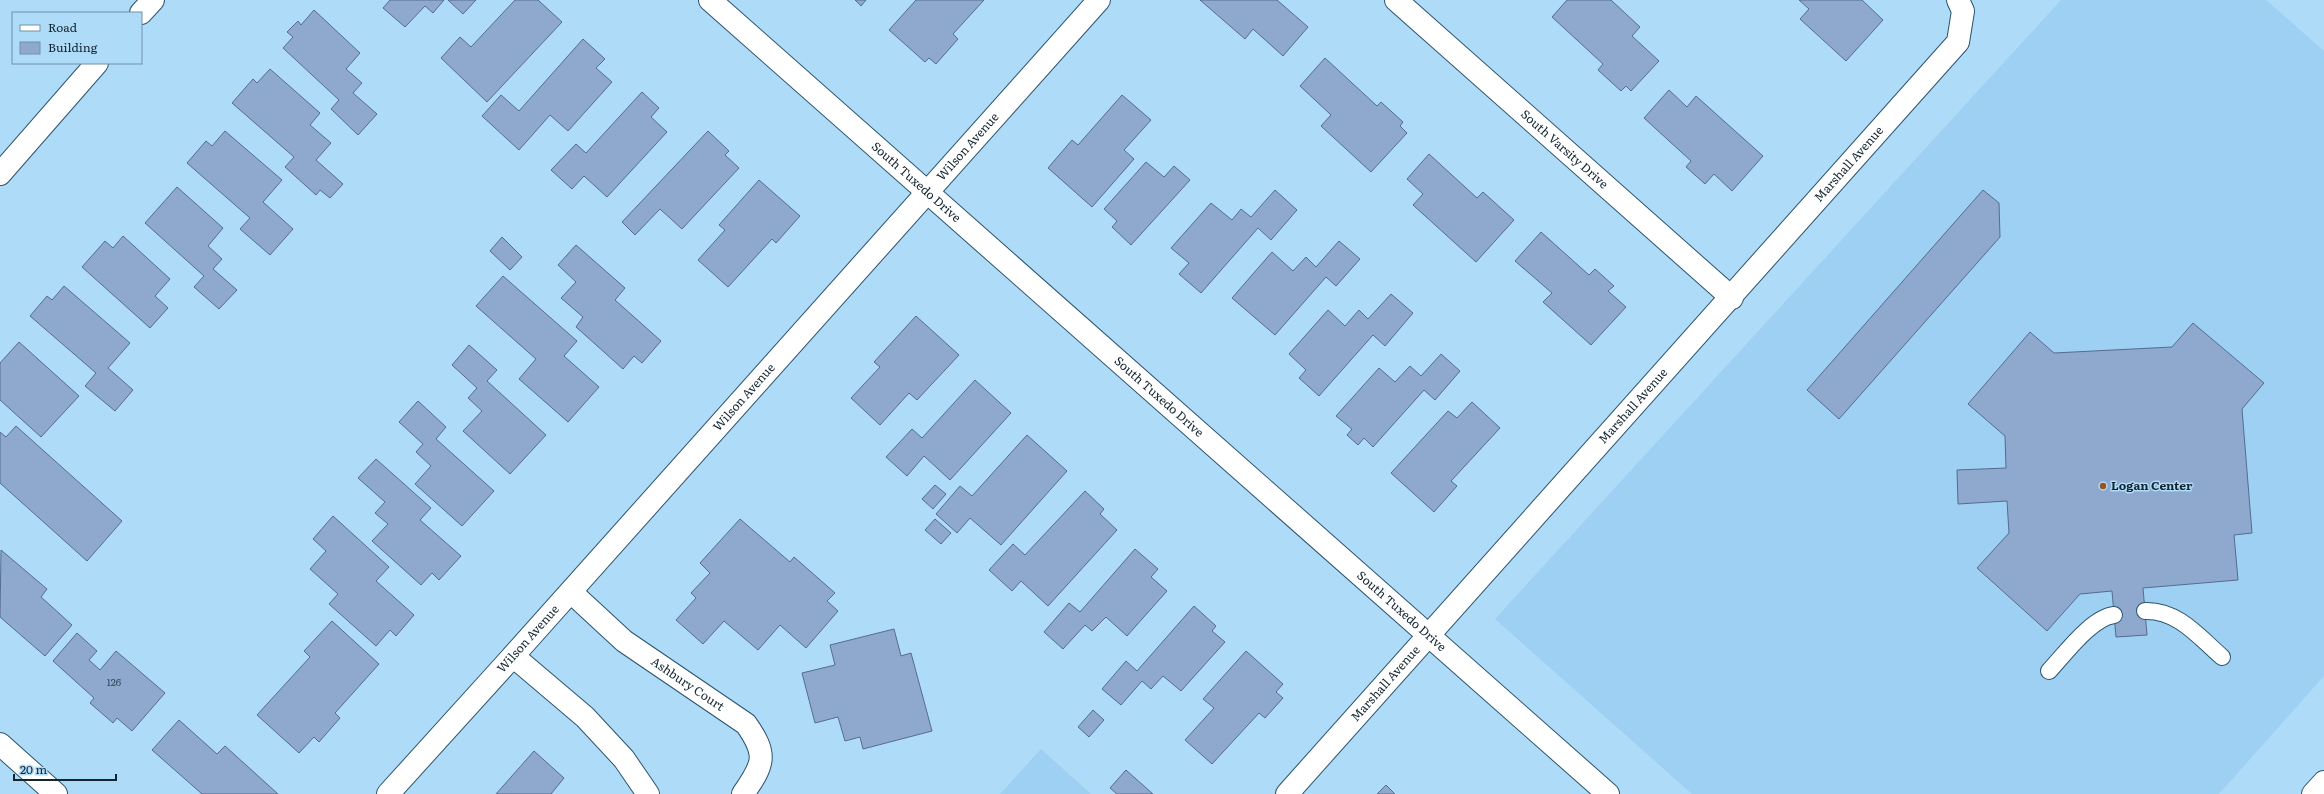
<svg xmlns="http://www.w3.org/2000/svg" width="2324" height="794" font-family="Literata,serif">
	<rect width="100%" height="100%" fill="#aedbf8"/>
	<path fill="#9dd0f2" d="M 2061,0 L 2266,0 L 2324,51 L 2324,676 L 2219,794 L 1692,794 L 1495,619 Z
		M 1041,749 L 1091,794 L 1000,794 Z"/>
	<path fill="#8fa9ce" stroke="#546c8f" d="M 390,0 L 444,0 L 433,13 L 425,6 L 405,27 L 383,8 Z
		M 448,0 L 476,0 L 463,14 Z
		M 515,0 L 538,0 L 562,22 L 487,102 L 441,58 L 460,37 L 471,47 Z
		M 855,0 L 866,0 L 861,6 Z
		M 916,0 L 984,0 L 953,34 L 958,39 L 936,64 L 929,58 L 925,62 L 889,30 Z
		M 1200,0 L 1277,0 L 1308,27 L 1283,56 L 1253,29 L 1245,39 Z
		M 1567,0 L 1611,0 L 1640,27 L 1632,36 L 1659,61 L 1631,91 L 1626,86 L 1621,91 L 1598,70 L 1603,64 L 1552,17 Z
		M 1799,0 L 1862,0 L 1883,20 L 1846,61 L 1800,19 L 1809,9 Z
		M 314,10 L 360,53 L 346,69 L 362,83 L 353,93 L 377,114 L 358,135 L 331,109 L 339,100 L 283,48 L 293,37 L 287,32 L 298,21 L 301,25 Z
		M 583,39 L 605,59 L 596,68 L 612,82 L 568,131 L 550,115 L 519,150 L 482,116 L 501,95 L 519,111 Z
		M 1325,58 L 1377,106 L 1381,102 L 1403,122 L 1400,126 L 1407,133 L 1371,172 L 1321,126 L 1331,115 L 1300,86 Z
		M 270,69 L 320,113 L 310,125 L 331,143 L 316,160 L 343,184 L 330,198 L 320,190 L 316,195 L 285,167 L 294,157 L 232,103 L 253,79 L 257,83 Z
		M 1669,90 L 1687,107 L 1696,96 L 1763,156 L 1732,191 L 1714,174 L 1705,184 L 1686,167 L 1691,161 L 1644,118 Z
		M 642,92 L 659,108 L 651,117 L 667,132 L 607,197 L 584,176 L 572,189 L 551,170 L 576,144 L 586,153 Z
		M 1122,95 L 1151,120 L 1124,150 L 1134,159 L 1092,207 L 1048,168 L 1072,140 L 1078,145 Z
		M 225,131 L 282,180 L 263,202 L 293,229 L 270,255 L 240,229 L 250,218 L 187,163 L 206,141 L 212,146 Z
		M 708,131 L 729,151 L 725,155 L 739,168 L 682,229 L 660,209 L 635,235 L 622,222 Z
		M 1429,154 L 1477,198 L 1483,192 L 1514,220 L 1476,262 L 1413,205 L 1423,194 L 1407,179 Z
		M 1146,162 L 1164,177 L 1174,166 L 1190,180 L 1131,245 L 1112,227 L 1117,221 L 1104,209 Z
		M 759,180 L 800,216 L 776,243 L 772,239 L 728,287 L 698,260 L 725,230 L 719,225 Z
		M 177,187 L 223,228 L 208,246 L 222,259 L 213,269 L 237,290 L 219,309 L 194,287 L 204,276 L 145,223 Z
		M 1275,190 L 1297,210 L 1271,240 L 1258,228 L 1201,293 L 1179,274 L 1189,263 L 1171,248 L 1211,203 L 1232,220 L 1241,209 L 1251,217 Z
		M 1983,190 L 1999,203 L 2000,237 L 1839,419 L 1807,390 Z
		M 1541,232 L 1589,275 L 1595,269 L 1614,286 L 1608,291 L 1626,307 L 1591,345 L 1543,302 L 1552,293 L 1515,261 Z
		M 123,236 L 170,279 L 155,296 L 168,308 L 150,328 L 82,267 L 105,241 L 113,248 Z
		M 502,237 L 522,257 L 510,270 L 490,251 Z
		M 1339,241 L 1360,259 L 1336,286 L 1326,277 L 1275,335 L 1232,298 L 1272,252 L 1293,271 L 1306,257 L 1316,267 Z
		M 576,245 L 625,288 L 615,300 L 661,341 L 642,363 L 634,356 L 623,369 L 576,327 L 583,317 L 561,298 L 576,282 L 558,265 Z
		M 503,276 L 577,341 L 564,356 L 599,387 L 568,422 L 519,379 L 536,359 L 476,306 Z
		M 64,286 L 130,343 L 108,368 L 133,390 L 115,411 L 85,386 L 96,373 L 30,316 L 47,296 L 52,300 Z
		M 1391,294 L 1413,313 L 1385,346 L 1373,335 L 1319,396 L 1299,378 L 1306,370 L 1289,354 L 1328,310 L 1345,326 L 1359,310 L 1368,319 Z
		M 916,316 L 959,355 L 917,400 L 909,393 L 880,425 L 851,398 L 880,367 L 874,362 Z
		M 2193,323 L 2264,383 L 2242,409 L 2252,533 L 2234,535 L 2238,580 L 2143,588 L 2147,635 L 2116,637 L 2112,591 L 2080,594 L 2047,631 L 1977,568 L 2009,533 L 2007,501 L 1958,504 L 1957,470 L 2006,468 L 2005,436 L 1968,404 L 2030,332 L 2054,353 L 2172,347 Z
		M 19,342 L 79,396 L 41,437 L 0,400 L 0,363 Z
		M 469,345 L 497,370 L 487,381 L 546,435 L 510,474 L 463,431 L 482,411 L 468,398 L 477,388 L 452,365 Z
		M 1441,354 L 1460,371 L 1435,400 L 1424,390 L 1373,447 L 1364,438 L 1358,445 L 1347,435 L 1352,429 L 1336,416 L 1379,368 L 1395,382 L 1410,366 L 1421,376 Z
		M 975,380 L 1011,413 L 950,480 L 924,456 L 907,476 L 886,457 L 912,429 L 922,438 Z
		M 418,401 L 446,427 L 436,439 L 494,491 L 462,526 L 415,484 L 431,466 L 416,452 L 423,444 L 399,422 Z
		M 1472,402 L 1500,428 L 1451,481 L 1457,486 L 1434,512 L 1391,473 L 1448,411 L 1457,418 Z
		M 16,426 L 122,521 L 87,561 L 0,483 L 0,432 L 6,437 Z
		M 1027,435 L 1067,471 L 1001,545 L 970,518 L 957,533 L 936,514 L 960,486 L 972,496 Z
		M 376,459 L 431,508 L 420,520 L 461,556 L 439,580 L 432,573 L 421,585 L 372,541 L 388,524 L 375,513 L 385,502 L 358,478 Z
		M 935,485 L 946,494 L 933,509 L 922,499 Z
		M 1085,491 L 1104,509 L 1100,514 L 1117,530 L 1048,606 L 1021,581 L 1012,591 L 989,570 L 1013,544 L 1025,555 Z
		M 333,516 L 389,567 L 376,581 L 414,615 L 396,636 L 390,630 L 376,646 L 329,604 L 338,594 L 310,569 L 326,551 L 313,539 Z
		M 740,519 L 790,562 L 794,557 L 835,593 L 827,601 L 838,611 L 806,648 L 780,625 L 758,650 L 724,621 L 703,644 L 676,620 L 696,598 L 691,593 L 710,573 L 700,563 Z
		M 935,519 L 951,533 L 941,544 L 925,530 Z
		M 1135,549 L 1158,569 L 1151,577 L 1167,591 L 1127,636 L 1106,617 L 1092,631 L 1085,625 L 1063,649 L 1044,632 L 1069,603 L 1080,612 Z
		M 1,550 L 47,589 L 41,597 L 72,625 L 45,656 L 0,617 Z
		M 1194,606 L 1216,626 L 1212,631 L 1225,642 L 1181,691 L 1163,676 L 1151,689 L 1142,681 L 1121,705 L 1102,689 L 1126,661 L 1137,671 Z
		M 332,621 L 379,664 L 335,713 L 340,718 L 319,742 L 314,737 L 299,753 L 257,715 L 310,657 L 304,651 Z
		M 894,629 L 901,656 L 911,653 L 932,731 L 863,749 L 860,737 L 845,741 L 838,717 L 815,723 L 802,673 L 835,665 L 830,645 Z
		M 77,633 L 97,651 L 89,660 L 100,670 L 116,651 L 165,693 L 132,731 L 117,718 L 113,723 L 90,703 L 94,698 L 53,661 Z
		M 1246,651 L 1283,684 L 1276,692 L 1283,698 L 1265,718 L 1259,713 L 1212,764 L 1185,740 L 1214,708 L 1203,699 Z
		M 1093,710 L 1104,720 L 1089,737 L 1078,727 Z
		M 179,720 L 217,754 L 225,746 L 278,794 L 202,794 L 152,750 Z
		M 534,751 L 564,778 L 551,794 L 496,794 Z
		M 1126,770 L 1153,794 L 1117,794 L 1110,788 Z
		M 1386,785 L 1395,794 L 1377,794 Z"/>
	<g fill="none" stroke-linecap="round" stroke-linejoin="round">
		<g stroke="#2b546d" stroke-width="18">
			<path id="service" d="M 2145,611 C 2178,610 2199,637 2222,657
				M 2049,671 C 2065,654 2091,618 2114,615"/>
		</g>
		<g stroke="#2b546d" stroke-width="24">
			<g id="minor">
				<path id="s1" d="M 710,0 L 1608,794"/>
				<path id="s2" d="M 1396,0 L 1732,298"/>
				<path d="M 141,13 L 153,0"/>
				<path d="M 0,174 L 97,63"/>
				<path id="s3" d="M 571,592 L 624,641 L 746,724 C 768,755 764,764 743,794"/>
				<path d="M 513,656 L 585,717 L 624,759 L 648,794"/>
				<path id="s4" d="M 388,794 L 513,656 L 1099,0"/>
				<path id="s5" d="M 1287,794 L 1958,42 L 1963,11 L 1958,0"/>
			</g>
		</g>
		<g stroke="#2b546d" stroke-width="24">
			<path id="tertiary" d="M 2313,794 L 2324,782"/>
		</g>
		<g stroke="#2b546d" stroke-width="24">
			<path id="secondary" d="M 0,744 L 56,794"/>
		</g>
		<use href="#service" stroke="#fff" stroke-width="16"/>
		<use href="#minor" stroke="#fff" stroke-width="22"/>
		<use href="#tertiary" stroke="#fff" stroke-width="22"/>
		<use href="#secondary" stroke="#fff" stroke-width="22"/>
	</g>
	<circle fill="#975720" stroke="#aedbf8" stroke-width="1.5" cx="2103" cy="486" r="4"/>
	<g text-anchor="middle" stroke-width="3" stroke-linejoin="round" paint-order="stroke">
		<g font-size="10" fill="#334658">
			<text x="114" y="686">126</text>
		</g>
		<g font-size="12" fill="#142530" stroke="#aedbf8">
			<text dy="4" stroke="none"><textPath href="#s4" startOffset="869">Wilson Avenue</textPath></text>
			<text dy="4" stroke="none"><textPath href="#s2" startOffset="225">South Varsity Drive</textPath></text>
			<text dy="4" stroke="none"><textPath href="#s5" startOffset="844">Marshall Avenue</textPath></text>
			<text dy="4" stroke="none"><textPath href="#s1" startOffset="275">South Tuxedo Drive</textPath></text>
			<text dy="4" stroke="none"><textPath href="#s4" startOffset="533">Wilson Avenue</textPath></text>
			<text dy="4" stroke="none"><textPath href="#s1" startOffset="599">South Tuxedo Drive</textPath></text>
			<text dy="4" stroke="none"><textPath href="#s5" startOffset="520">Marshall Avenue</textPath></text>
			<text dy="4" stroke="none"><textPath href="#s1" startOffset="923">South Tuxedo Drive</textPath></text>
			<text dy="4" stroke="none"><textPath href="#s4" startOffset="209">Wilson Avenue</textPath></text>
			<text dy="4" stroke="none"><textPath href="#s5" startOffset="148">Marshall Avenue</textPath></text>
			<text dy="4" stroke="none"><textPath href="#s3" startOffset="149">Ashbury Court</textPath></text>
		</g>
		<g font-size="12" font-weight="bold" fill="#142530" stroke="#aedbf8" text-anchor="start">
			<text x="2111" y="490">Logan Center</text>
		</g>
	</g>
	<rect x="12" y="12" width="130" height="52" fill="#aedbf8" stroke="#7092a8"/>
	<rect x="20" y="25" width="20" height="6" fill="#ffffff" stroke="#7092a8"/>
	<text x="48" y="32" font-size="12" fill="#142530">Road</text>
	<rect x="20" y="42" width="20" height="12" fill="#8fa9ce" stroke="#7092a8"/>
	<text x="48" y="52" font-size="12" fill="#142530">Building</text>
	<path d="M14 774v6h102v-6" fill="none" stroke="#142530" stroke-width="2"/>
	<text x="20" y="774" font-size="12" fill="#142530" stroke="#aedbf8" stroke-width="3" paint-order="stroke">20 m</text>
</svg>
